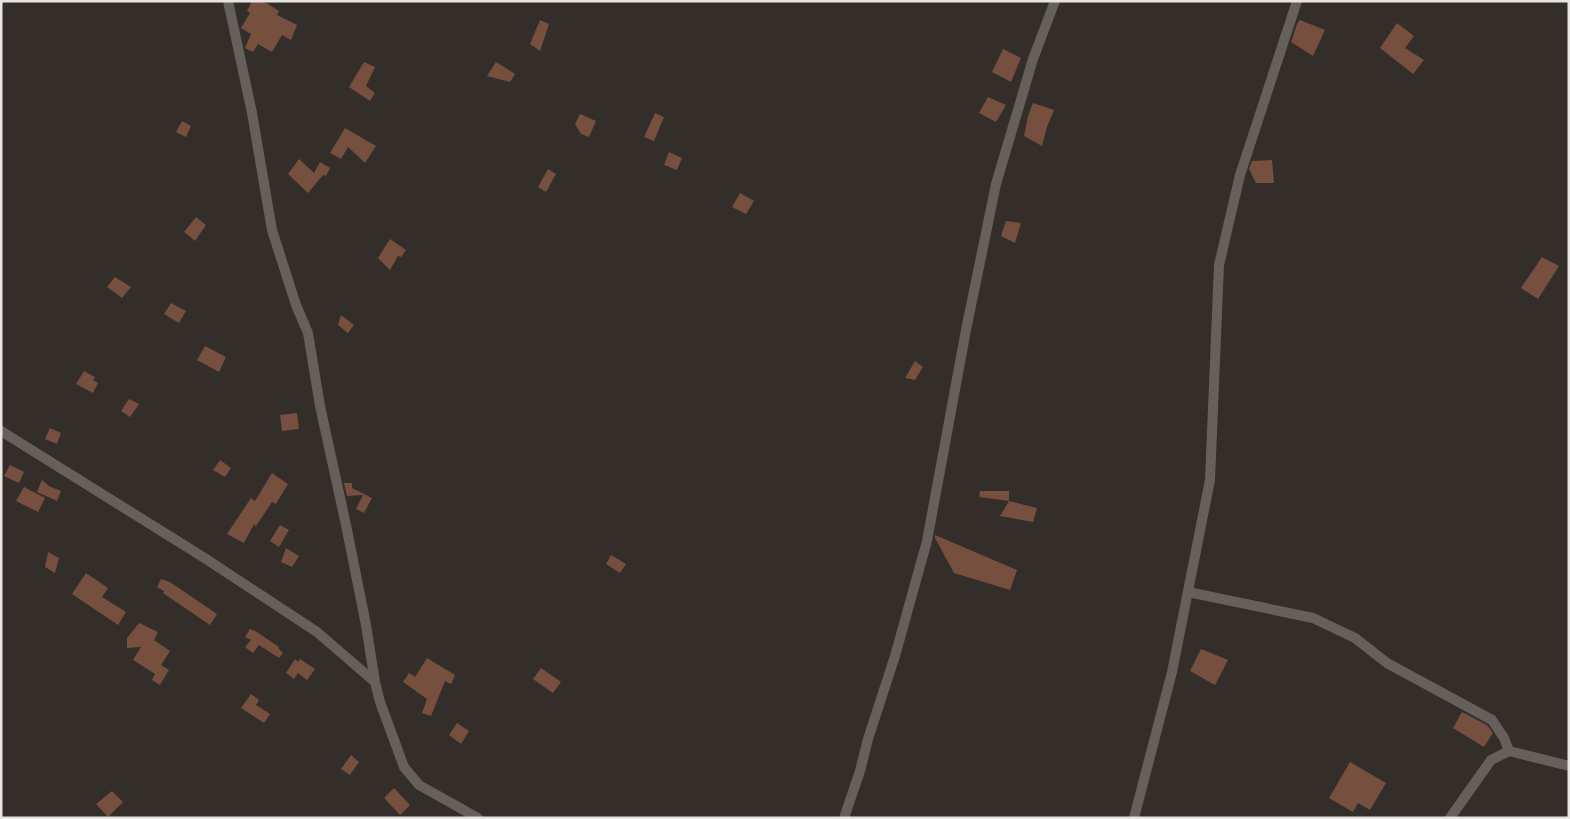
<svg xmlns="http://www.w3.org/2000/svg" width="1570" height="819" font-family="Georgia,serif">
	<rect width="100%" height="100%" fill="#332e2a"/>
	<path fill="#764f3f" d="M 252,1 L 263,1 L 279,11 L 277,15 L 297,25 L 291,40 L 282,35 L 272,52 L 258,44 L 253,52 L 245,48 L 251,34 L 241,28 L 250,13 L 247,11 Z
		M 540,20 L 549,24 L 540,51 L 530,44 Z
		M 1300,20 L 1325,30 L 1313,56 L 1291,42 L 1297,24 Z
		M 1397,23 L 1414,36 L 1405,48 L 1424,60 L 1413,74 L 1380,48 Z
		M 1003,49 L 1021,58 L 1011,82 L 992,72 Z
		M 364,62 L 375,67 L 366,86 L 375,93 L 370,101 L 349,87 Z
		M 496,62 L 515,74 L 510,82 L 487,76 Z
		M 988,97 L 1006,105 L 996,122 L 979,113 Z
		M 1033,103 L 1054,110 L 1047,127 L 1042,146 L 1024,136 L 1028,116 Z
		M 655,113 L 664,117 L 654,141 L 644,137 Z
		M 580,114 L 596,121 L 589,137 L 581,134 L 575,124 Z
		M 182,121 L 191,126 L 186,137 L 176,132 Z
		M 345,128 L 376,146 L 365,163 L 348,147 L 341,159 L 330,153 Z
		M 669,152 L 682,158 L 677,170 L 664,165 Z
		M 299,159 L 314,173 L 320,162 L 330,168 L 326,176 L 323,175 L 308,193 L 288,174 Z
		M 1272,160 L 1274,183 L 1256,183 L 1249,169 L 1252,161 Z
		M 548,169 L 556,174 L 546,192 L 538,187 Z
		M 740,193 L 754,201 L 746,214 L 732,207 Z
		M 196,217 L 206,225 L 195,241 L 184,232 Z
		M 1006,221 L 1021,223 L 1015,243 L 1001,236 Z
		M 390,239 L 406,250 L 401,257 L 398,256 L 390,270 L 378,258 Z
		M 1542,257 L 1559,266 L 1538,299 L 1521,288 Z
		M 115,277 L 131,287 L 122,298 L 107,287 Z
		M 171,303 L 186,311 L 179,323 L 164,314 Z
		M 341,315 L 354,325 L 348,333 L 338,325 Z
		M 205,346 L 226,357 L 219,372 L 197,360 Z
		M 915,361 L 923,367 L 915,380 L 905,378 Z
		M 84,371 L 95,377 L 93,380 L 98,383 L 93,393 L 76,384 Z
		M 129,399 L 139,404 L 130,417 L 121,411 Z
		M 297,413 L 299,429 L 282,431 L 280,415 Z
		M 50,428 L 61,433 L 57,444 L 45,439 Z
		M 220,460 L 231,468 L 225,477 L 213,470 Z
		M 10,465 L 24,472 L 19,483 L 4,476 Z
		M 272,473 L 288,484 L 276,504 L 272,502 L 256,526 L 254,524 L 244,543 L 227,534 L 251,498 L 255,501 Z
		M 42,480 L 49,486 L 61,491 L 57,501 L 37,492 Z
		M 344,483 L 352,483 L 352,488 L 372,498 L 364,513 L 356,509 L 363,495 L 347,496 Z
		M 24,487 L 45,498 L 38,512 L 16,501 Z
		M 980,491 L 1009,491 L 1009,501 L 979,497 Z
		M 1009,501 L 1037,508 L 1033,522 L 1000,516 Z
		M 280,525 L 289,530 L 279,547 L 270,541 Z
		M 935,535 L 1017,570 L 1010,590 L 954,573 L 935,538 Z
		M 286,548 L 299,556 L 292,567 L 281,562 Z
		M 48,552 L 59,558 L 55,573 L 45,567 Z
		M 611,555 L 626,564 L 620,573 L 606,564 Z
		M 86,573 L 108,588 L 102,597 L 126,612 L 118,625 L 72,594 Z
		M 161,579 L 170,582 L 217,614 L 210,625 L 163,593 L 164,591 L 157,587 Z
		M 139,623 L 158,632 L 154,640 L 170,651 L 161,665 L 169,670 L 160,685 L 152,680 L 155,674 L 133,660 L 141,647 L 127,648 L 127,638 Z
		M 250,629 L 257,632 L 279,647 L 278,648 L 283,653 L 279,658 L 259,645 L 253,653 L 245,647 L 251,640 L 245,637 Z
		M 1201,649 L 1228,660 L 1215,685 L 1190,671 Z
		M 427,658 L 455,675 L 451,684 L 445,681 L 431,716 L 422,713 L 427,699 L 403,682 L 409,673 L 415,677 Z
		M 295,659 L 298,662 L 300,659 L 315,669 L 307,680 L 298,673 L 294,679 L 286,673 Z
		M 541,668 L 561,682 L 553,693 L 533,679 Z
		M 251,694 L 259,700 L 256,705 L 270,714 L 264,723 L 241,708 Z
		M 1462,712 L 1487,725 L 1493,733 L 1484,747 L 1453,728 Z
		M 457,723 L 469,731 L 461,744 L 449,735 Z
		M 351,755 L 359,762 L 350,775 L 341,769 Z
		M 1350,762 L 1386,783 L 1370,810 L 1358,803 L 1353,812 L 1329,798 Z
		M 394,788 L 410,805 L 400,815 L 384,798 Z
		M 112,791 L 123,802 L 108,817 L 96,804 Z"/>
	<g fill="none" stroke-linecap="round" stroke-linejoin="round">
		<path stroke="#65605c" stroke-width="10" d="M 228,1 L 252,113 L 272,230 L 296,305 L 308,333 L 320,406 L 346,525 L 366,625 L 375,682 L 380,702 L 404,767 L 419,785 L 478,818
			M 1,431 L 203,557 L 317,632 L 375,682
			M 1188,592 L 1313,618 L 1355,638 L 1387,663 L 1492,720 L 1504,738 L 1509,751
			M 844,818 L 860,771 L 868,739 L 895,656 L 927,541 L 966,330 L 996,184 L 1033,59 L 1055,1
			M 1134,818 L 1172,672 L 1210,480 L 1219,265 L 1240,175 L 1297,1
			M 1450,818 L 1491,760 L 1509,751 L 1569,766"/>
	</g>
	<rect width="1570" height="819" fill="none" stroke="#e7e4e1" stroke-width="5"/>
</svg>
